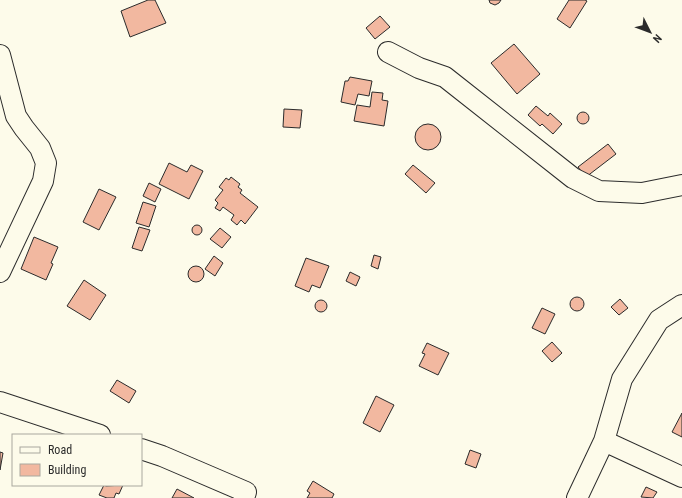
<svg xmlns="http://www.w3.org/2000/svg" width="682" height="498" font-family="'Roboto Condensed',sans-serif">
	<rect width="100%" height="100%" fill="#fdfbea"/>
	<path fill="#f2b8a0" stroke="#2b2b2b" d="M 148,0 L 155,0 L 166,23 L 130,37 L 121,11 Z
		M 489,0 L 501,0 L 499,3 L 495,5 L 490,3 Z
		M 569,0 L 585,0 L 587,1 L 570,28 L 557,19 Z
		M 380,16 L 390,27 L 375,39 L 366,28 Z
		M 514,44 L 540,74 L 517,94 L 491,63 Z
		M 350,77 L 372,81 L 369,96 L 358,94 L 355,105 L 341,102 L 345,81 L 348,81 Z
		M 372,92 L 383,93 L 382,100 L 388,101 L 384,126 L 354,121 L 357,105 L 370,107 Z
		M 536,106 L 548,116 L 550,113 L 562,124 L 553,134 L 542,124 L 540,126 L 528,115 Z
		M 284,109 L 302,110 L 300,128 L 283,127 Z
		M577 118a6 6 0 1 1 12 0a6 6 0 1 1-12 0Z
		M415 137a13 13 0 1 1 26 0a13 13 0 1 1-26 0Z
		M 608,144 L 616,154 L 586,177 L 578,167 Z
		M 169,163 L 187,172 L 191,165 L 203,171 L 189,199 L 159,184 Z
		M 413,165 L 435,183 L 426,193 L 405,174 Z
		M 231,177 L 240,184 L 238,187 L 242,190 L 240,193 L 258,207 L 245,224 L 241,220 L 237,225 L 231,220 L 234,215 L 223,207 L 220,211 L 215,208 L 218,203 L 215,200 L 223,190 L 219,187 L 226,178 L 229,180 Z
		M 149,183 L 161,189 L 155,202 L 143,196 Z
		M 99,189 L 116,197 L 99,230 L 83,222 Z
		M 143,202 L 156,206 L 149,227 L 136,223 Z
		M192 230a5 5 0 1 1 10 0a5 5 0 1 1-10 0Z
		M 139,227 L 150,230 L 142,251 L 132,248 Z
		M 220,228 L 231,237 L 222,248 L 210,239 Z
		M 34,237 L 58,247 L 51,263 L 53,264 L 46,280 L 21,269 Z
		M 374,255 L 381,257 L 378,269 L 371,266 Z
		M 214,256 L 223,263 L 215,276 L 205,269 Z
		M 306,258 L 329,266 L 320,288 L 312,285 L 309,292 L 295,286 Z
		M188 274a8 8 0 1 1 16 0a8 8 0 1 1-16 0Z
		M 350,272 L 360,277 L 356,286 L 346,281 Z
		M 84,280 L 106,295 L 90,320 L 67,306 Z
		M570 304a7 7 0 1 1 14 0a7 7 0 1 1-14 0Z
		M 620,299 L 628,308 L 619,315 L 611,307 Z
		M315 306a6 6 0 1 1 12 0a6 6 0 1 1-12 0Z
		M 542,308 L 555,314 L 545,334 L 532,328 Z
		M 552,342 L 562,353 L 552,362 L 542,351 Z
		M 427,343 L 449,353 L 438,375 L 419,366 L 425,354 L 422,353 Z
		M 117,380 L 136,391 L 129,403 L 110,391 Z
		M 376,396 L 394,405 L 380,432 L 363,423 Z
		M 682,413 L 682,437 L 672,432 Z
		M 470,450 L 481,454 L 476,468 L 465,464 Z
		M 0,452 L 3,453 L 0,470 Z
		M 313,481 L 334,494 L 332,498 L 307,498 L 310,493 L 307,491 Z
		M 104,485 L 106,486 L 123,485 L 119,494 L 116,493 L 114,498 L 107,498 L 99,495 Z
		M 646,487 L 657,492 L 653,498 L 641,497 Z
		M 177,489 L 194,498 L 172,498 Z"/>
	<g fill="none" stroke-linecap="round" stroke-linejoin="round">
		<g stroke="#2b2b2b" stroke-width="22">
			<path id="minor" d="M 388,52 L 419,68 L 445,77 L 573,178 L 599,191 L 642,193 L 682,185
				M 0,55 L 16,116 L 24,128 L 40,148 L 46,163 L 43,181 L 0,272
				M 0,402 L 100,435
				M 604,441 L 682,477
				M 141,449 L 162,456 L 246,492 L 244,498
				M 577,498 L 604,441 L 622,379 L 659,320 L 682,305"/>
		</g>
		<use href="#minor" stroke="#fdfbea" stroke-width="20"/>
	</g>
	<rect x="12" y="434" width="130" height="52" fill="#fdfbea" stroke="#a9a89e"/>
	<rect x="20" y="447" width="20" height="6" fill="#fdfbea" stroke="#a9a89e"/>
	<text x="48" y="454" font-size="12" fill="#2b2b2b">Road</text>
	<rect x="20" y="464" width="20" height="12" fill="#f2b8a0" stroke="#a9a89e"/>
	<text x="48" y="474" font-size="12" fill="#2b2b2b">Building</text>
	<g transform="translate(650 32) rotate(132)" stroke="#fdfbea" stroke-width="3" paint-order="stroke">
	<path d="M0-3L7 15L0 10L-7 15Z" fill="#2b2b2b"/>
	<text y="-6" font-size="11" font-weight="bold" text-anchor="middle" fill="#2b2b2b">N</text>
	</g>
</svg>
